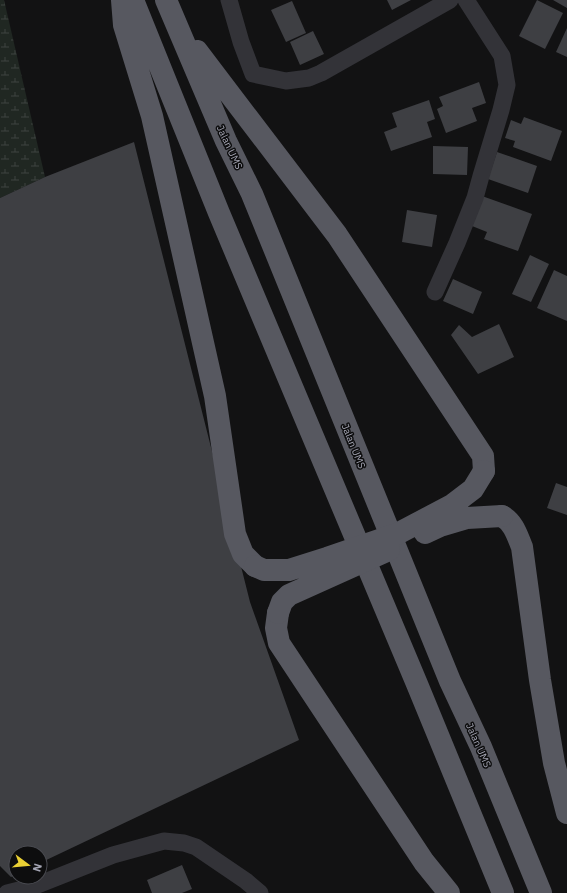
<svg xmlns="http://www.w3.org/2000/svg" width="567" height="893" font-family="'IBM Plex Sans',sans-serif">
	<defs>
		<pattern id="wetland-marsh" width="20" height="14" patternUnits="userSpaceOnUse"><rect width="20" height="14" fill="#202722"/><path d="M1 5h8M5 5V1M11 12h8M15 12V8" fill="none" stroke="#3d4340"/></pattern>
	</defs>
	<rect width="100%" height="100%" fill="#121213"/>
	<path fill="url(#wetland-marsh)" d="M 0,0 L 4,0 L 45,177 L 0,198 Z"/>
	<path fill="#3e3f43" d="M 387,0 L 411,0 L 392,10 Z
		M 537,0 L 563,13 L 545,49 L 519,36 Z
		M 553,0 L 567,0 L 567,8 Z
		M 292,1 L 306,33 L 286,42 L 271,10 Z
		M 567,28 L 567,57 L 556,52 Z
		M 313,31 L 324,54 L 300,65 L 290,42 Z
		M 479,82 L 486,103 L 472,108 L 477,121 L 446,133 L 437,109 L 443,106 L 439,97 Z
		M 429,100 L 435,119 L 427,122 L 432,137 L 391,151 L 384,132 L 397,127 L 392,113 Z
		M 524,117 L 562,131 L 551,161 L 513,147 L 515,141 L 505,138 L 511,120 L 521,124 Z
		M 134,142 L 250,602 L 299,740 L 40,863 L 40,853 L 16,853 L 16,875 L 11,877 L 0,866 L 0,198 L 45,177 Z
		M 433,146 L 468,147 L 467,175 L 433,174 Z
		M 497,152 L 537,166 L 528,193 L 488,179 Z
		M 482,196 L 532,214 L 518,251 L 484,239 L 487,232 L 472,226 Z
		M 407,210 L 437,215 L 432,247 L 402,242 Z
		M 530,255 L 549,264 L 531,302 L 512,294 Z
		M 554,270 L 567,276 L 567,321 L 537,308 Z
		M 453,279 L 482,292 L 473,314 L 443,301 Z
		M 499,324 L 514,357 L 478,374 L 451,335 L 459,325 L 472,337 Z
		M 556,483 L 567,487 L 567,515 L 547,508 Z
		M 182,865 L 192,889 L 182,893 L 152,893 L 147,880 Z"/>
	<g fill="none" stroke-linecap="round" stroke-linejoin="round">
		<path stroke="#333338" stroke-width="17" d="M 229,0 L 241,42 L 253,74 L 286,81 L 309,78 L 321,73 L 450,0
			M 435,292 L 457,243 L 475,198 L 481,176 L 501,110 L 507,85 L 502,56 L 466,0
			M 7,893 L 35,886 L 113,855 L 164,841 L 184,843 L 196,847 L 246,881 L 260,893"/>
		<path stroke="#575860" stroke-width="22" d="M 122,0 L 124,25 L 152,116 L 215,396 L 235,534 L 243,554 L 255,566
			M 133,0 L 219,213 L 417,684 L 503,893
			M 166,0 L 226,141 L 252,194 L 450,681 L 481,747 L 541,893
			M 197,51 L 337,235 L 483,456 L 484,471
			M 502,516 C 514,523 517,535 522,547 L 540,680 L 554,763 L 567,813
			M 278,613 L 276,628 L 279,643 L 424,862 L 449,893"/>
		<path stroke="#575860" stroke-width="22" d="M 425,533 L 440,526 L 467,518 L 502,516
			M 255,566 L 264,570 L 289,570 L 327,558 L 397,534 L 452,505 L 473,489 L 484,471
			M 278,613 L 282,602 L 289,595 L 389,550"/>
	</g>
	<g text-anchor="middle" stroke-width="3" stroke-linejoin="round" paint-order="stroke">
		<g font-size="10" fill="#a4a5b3" stroke="#0d0d0e">
			<text transform="translate(230 147) rotate(65)" y="4">Jalan UMS</text>
			<text transform="translate(354 446) rotate(68)" y="4">Jalan UMS</text>
			<text transform="translate(479 745) rotate(66)" y="4">Jalan UMS</text>
		</g>
	</g>
	<g transform="translate(28 865) rotate(106)"><circle r="19" fill="#0d0d0e" stroke="#494a50"/>
	<path d="M0-3L7 15L0 10L-7 15Z" fill="#e9cf34"/>
	<text y="-6" font-size="11" font-weight="bold" text-anchor="middle" fill="#a4a5b3">N</text>
	</g>
</svg>
